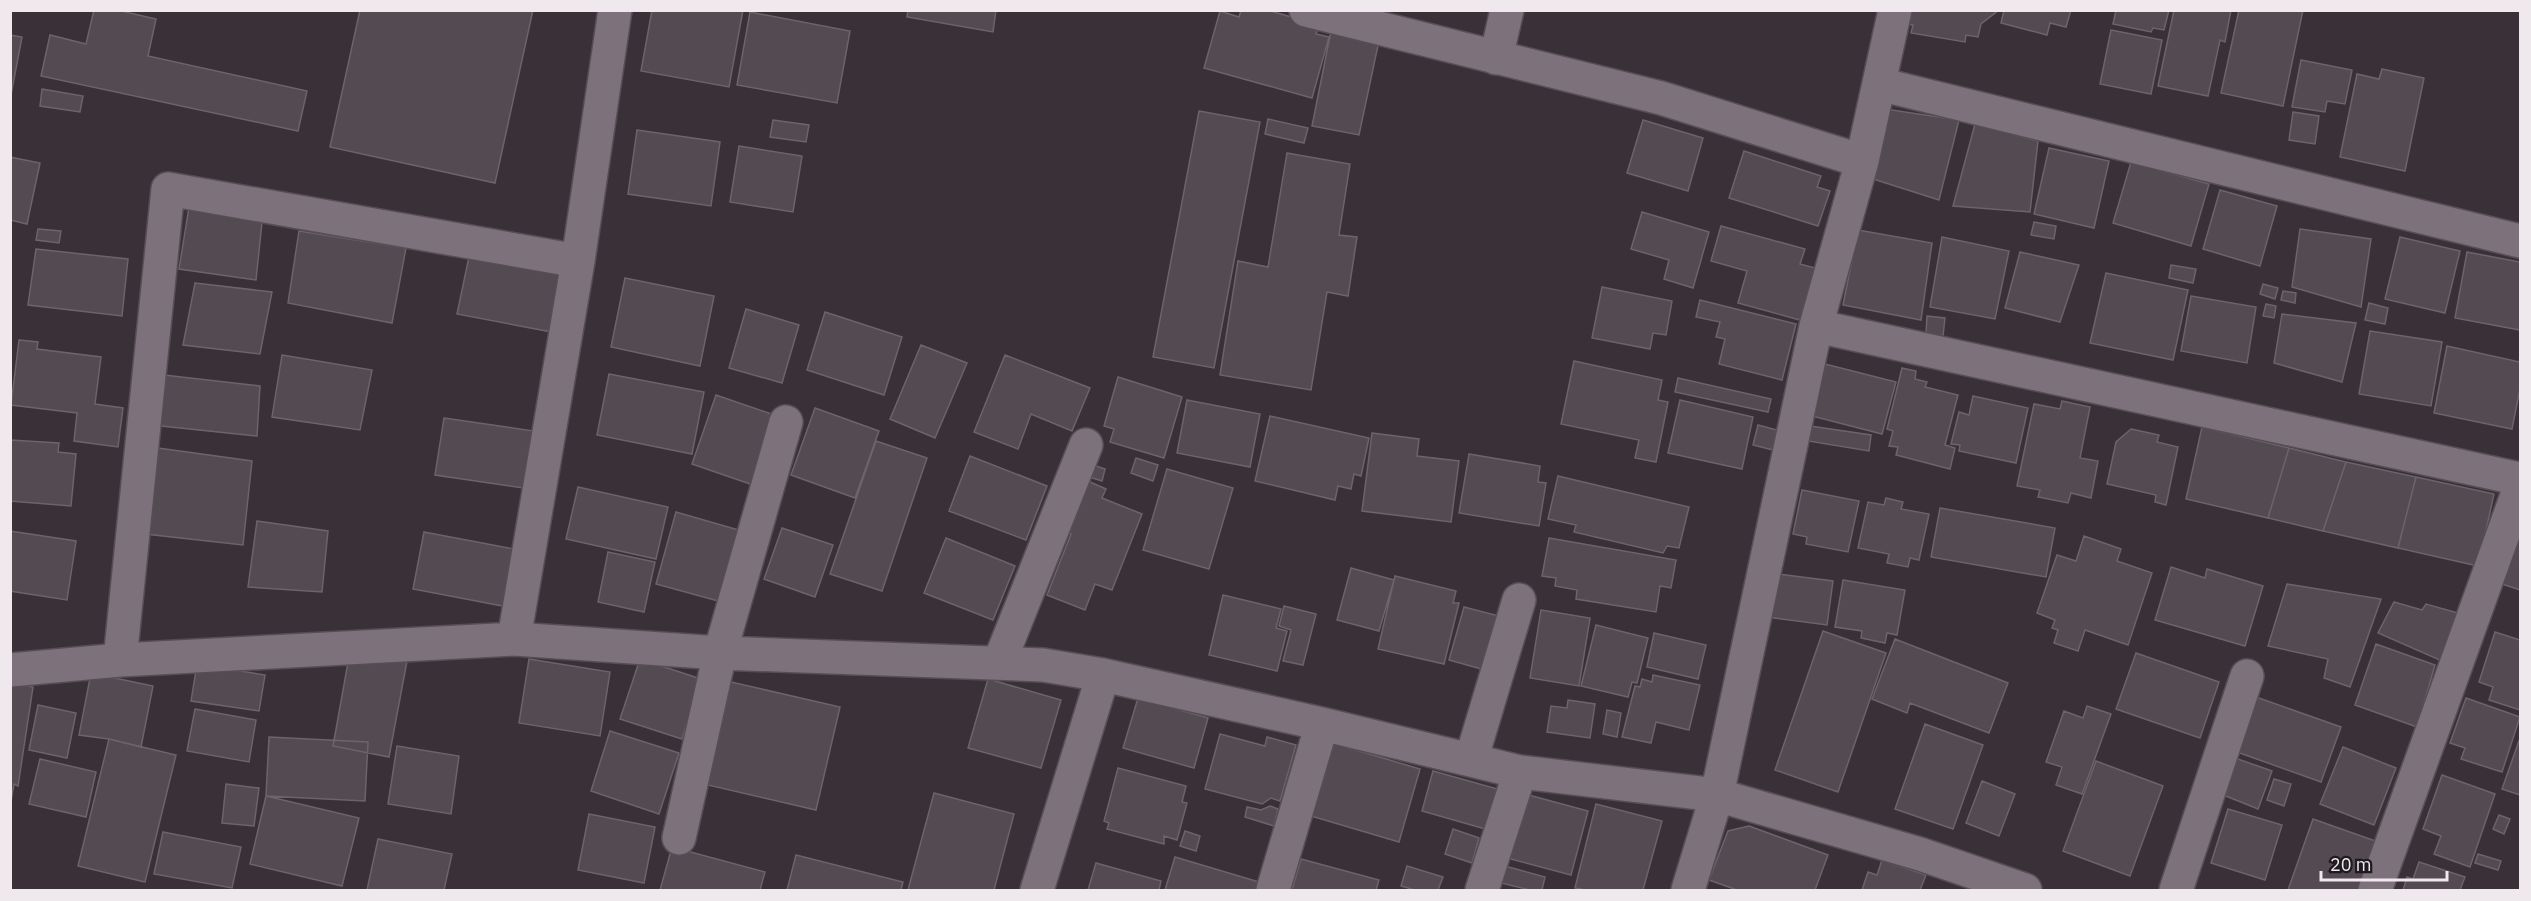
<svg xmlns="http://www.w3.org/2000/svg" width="2531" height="901" font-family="'IBM Plex Sans',sans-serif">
	<rect width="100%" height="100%" fill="#3a3038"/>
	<path fill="#544a52" stroke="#6d636b" stroke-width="1.5" d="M 94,10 L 117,10 L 156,19 L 148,56 L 307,91 L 298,131 L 41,76 L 50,35 L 86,44 Z
		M 360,10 L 533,10 L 495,183 L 330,147 Z
		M 652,10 L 743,10 L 729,87 L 641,71 Z
		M 908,10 L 996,10 L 993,32 L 907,17 Z
		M 1241,10 L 1267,10 L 1319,25 L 1316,34 L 1329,37 L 1312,98 L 1204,68 L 1220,11 L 1239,17 Z
		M 1907,10 L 1999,10 L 1981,24 L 1978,37 L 1966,35 L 1965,42 L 1911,33 L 1913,25 L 1904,24 Z
		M 2004,10 L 2071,10 L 2066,27 L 2050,23 L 2047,35 L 2001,23 Z
		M 2116,10 L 2169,10 L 2164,30 L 2153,28 L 2151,32 L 2113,24 Z
		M 2174,10 L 2231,10 L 2225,42 L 2220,40 L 2208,96 L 2158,86 Z
		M 2239,10 L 2303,10 L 2283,106 L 2221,93 Z
		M 750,12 L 850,31 L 837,103 L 737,85 Z
		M 1332,26 L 1380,36 L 1359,135 L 1312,126 Z
		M 2111,30 L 2162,40 L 2151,94 L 2100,84 Z
		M 10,35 L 22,37 L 10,100 Z
		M 2301,60 L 2352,70 L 2345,104 L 2327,101 L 2325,112 L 2292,107 Z
		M 2382,69 L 2424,78 L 2405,171 L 2340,157 L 2357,74 L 2379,79 Z
		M 42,89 L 83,96 L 80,112 L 40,106 Z
		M 1885,109 L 1959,120 L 1939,200 L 1873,179 Z
		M 1199,111 L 1260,122 L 1214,368 L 1153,357 Z
		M 2293,112 L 2319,116 L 2315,144 L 2289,140 Z
		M 1268,119 L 1308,128 L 1304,143 L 1265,134 Z
		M 773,120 L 809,125 L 806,142 L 770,137 Z
		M 1643,120 L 1703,138 L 1688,191 L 1627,173 Z
		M 1975,124 L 2038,141 L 2030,212 L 1953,206 Z
		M 637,130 L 720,142 L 711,206 L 628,194 Z
		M 739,146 L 802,156 L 793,212 L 730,202 Z
		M 2049,148 L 2109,161 L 2094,228 L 2034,214 Z
		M 1744,151 L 1821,176 L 1817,187 L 1830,191 L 1818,226 L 1729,198 Z
		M 1287,153 L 1350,164 L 1339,235 L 1357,237 L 1348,296 L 1327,292 L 1311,390 L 1220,375 L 1238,261 L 1268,267 Z
		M 10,157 L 40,163 L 27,224 L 10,220 Z
		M 2131,162 L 2209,184 L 2191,246 L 2113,223 Z
		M 2220,190 L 2277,206 L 2260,266 L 2203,249 Z
		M 190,201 L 263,213 L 256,280 L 179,269 Z
		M 1642,212 L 1709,232 L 1693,288 L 1664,279 L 1669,260 L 1631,249 Z
		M 2034,222 L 2056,226 L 2054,239 L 2031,235 Z
		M 1721,226 L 1805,249 L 1800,264 L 1815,268 L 1800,320 L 1738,303 L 1747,271 L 1711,261 Z
		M 38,229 L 61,231 L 59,243 L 36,240 Z
		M 2300,229 L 2371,239 L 2361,307 L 2292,287 Z
		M 1858,230 L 1932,243 L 1921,320 L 1843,305 Z
		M 299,231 L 406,248 L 392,323 L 288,303 Z
		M 1942,237 L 2009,251 L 1995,319 L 1930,307 Z
		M 2400,237 L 2460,251 L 2445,313 L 2385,299 Z
		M 36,249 L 128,259 L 122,316 L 28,305 Z
		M 470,252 L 569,270 L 557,333 L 457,314 Z
		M 2020,252 L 2079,265 L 2060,322 L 2005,308 Z
		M 2467,252 L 2520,262 L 2520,330 L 2455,318 Z
		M 2171,265 L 2196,269 L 2193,283 L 2169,278 Z
		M 2106,273 L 2188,290 L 2173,360 L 2090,343 Z
		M 625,278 L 714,296 L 700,366 L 611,347 Z
		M 195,283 L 272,292 L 260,354 L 183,345 Z
		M 2263,284 L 2278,288 L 2275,299 L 2260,294 Z
		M 1602,287 L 1672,301 L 1666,335 L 1653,333 L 1650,349 L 1592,338 Z
		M 2283,291 L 2296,293 L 2295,303 L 2281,300 Z
		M 2191,296 L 2256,307 L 2247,363 L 2181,351 Z
		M 1700,300 L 1796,324 L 1782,380 L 1719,364 L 1725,339 L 1716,337 L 1720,322 L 1696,317 Z
		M 2369,303 L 2388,308 L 2385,324 L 2365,320 Z
		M 2266,304 L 2276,306 L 2274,318 L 2263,316 Z
		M 746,309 L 799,325 L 782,383 L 729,368 Z
		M 825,312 L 902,337 L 884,395 L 807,370 Z
		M 2282,314 L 2356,323 L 2342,382 L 2274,363 Z
		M 1927,316 L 1945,318 L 1943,336 L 1926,334 Z
		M 2370,331 L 2442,342 L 2431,406 L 2359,394 Z
		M 19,340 L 38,342 L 37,349 L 101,357 L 95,404 L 123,408 L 118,447 L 74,441 L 77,413 L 11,405 Z
		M 921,345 L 967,363 L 935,438 L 890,419 Z
		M 2447,346 L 2520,362 L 2520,389 L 2512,429 L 2434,413 Z
		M 282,355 L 372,370 L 360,430 L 272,417 Z
		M 1005,355 L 1090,388 L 1072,431 L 1031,414 L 1018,449 L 974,432 Z
		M 1574,361 L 1662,380 L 1658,400 L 1668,402 L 1656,462 L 1635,458 L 1639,440 L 1561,424 Z
		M 1825,364 L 1896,382 L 1882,434 L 1812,416 Z
		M 1902,368 L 1916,371 L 1915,379 L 1927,382 L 1925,387 L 1958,395 L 1945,445 L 1955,448 L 1950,469 L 1896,455 L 1898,447 L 1889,446 L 1893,431 L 1887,429 Z
		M 609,374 L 704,392 L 692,454 L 597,435 Z
		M 164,375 L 260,386 L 257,436 L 152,425 Z
		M 1118,377 L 1182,397 L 1164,458 L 1110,442 L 1114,429 L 1104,426 Z
		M 1678,378 L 1771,399 L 1768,412 L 1675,392 Z
		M 716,395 L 780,417 L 756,486 L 692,464 Z
		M 1973,396 L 2028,408 L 2016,463 L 1959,451 L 1960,445 L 1951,444 L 1959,412 L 1969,415 Z
		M 1187,400 L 1260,414 L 1250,467 L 1177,453 Z
		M 1680,400 L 1753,417 L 1742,469 L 1668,453 Z
		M 2062,401 L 2090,407 L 2080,458 L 2098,461 L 2091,498 L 2071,493 L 2068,503 L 2038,497 L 2040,490 L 2017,486 L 2034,404 L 2060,409 Z
		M 815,408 L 879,431 L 855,498 L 791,475 Z
		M 1270,416 L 1369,438 L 1361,476 L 1354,474 L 1351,489 L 1338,486 L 1335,500 L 1255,481 Z
		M 444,418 L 547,433 L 530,489 L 435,475 Z
		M 1758,425 L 1777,430 L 1773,450 L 1753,445 Z
		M 1810,426 L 1871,435 L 1869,451 L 1808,441 Z
		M 2202,427 L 2289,448 L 2268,518 L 2186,499 Z
		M 2131,429 L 2159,435 L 2157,442 L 2178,447 L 2166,505 L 2155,502 L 2156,495 L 2107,484 L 2116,442 Z
		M 1372,433 L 1419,439 L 1417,456 L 1459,461 L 1451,522 L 1362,511 Z
		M 10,440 L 59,443 L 58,452 L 76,454 L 71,506 L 10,501 Z
		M 876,441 L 927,458 L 882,591 L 830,574 Z
		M 158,448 L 252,461 L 243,545 L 145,534 Z
		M 2289,448 L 2346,462 L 2323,531 L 2268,518 Z
		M 1469,454 L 1540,466 L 1538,482 L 1546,483 L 1539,526 L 1459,513 Z
		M 970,456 L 1047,486 L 1026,540 L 949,511 Z
		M 1136,458 L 1158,465 L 1153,481 L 1131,473 Z
		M 2346,462 L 2416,477 L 2398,548 L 2323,531 Z
		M 1090,464 L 1105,469 L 1102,481 L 1086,476 Z
		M 1167,469 L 1233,488 L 1209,569 L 1143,550 Z
		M 1558,476 L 1689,507 L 1679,548 L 1667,546 L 1663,553 L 1574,532 L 1576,525 L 1548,519 Z
		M 2416,477 L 2494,494 L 2478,566 L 2398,548 Z
		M 1083,479 L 1106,489 L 1102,498 L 1142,514 L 1112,590 L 1095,584 L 1085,610 L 1047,595 L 1071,534 L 1061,531 Z
		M 578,487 L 668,507 L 656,559 L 566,539 Z
		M 1802,490 L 1859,501 L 1848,552 L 1806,544 L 1807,537 L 1793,534 Z
		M 1886,498 L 1903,502 L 1901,509 L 1929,514 L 1919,560 L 1910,558 L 1908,567 L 1887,563 L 1889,554 L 1858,548 L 1868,502 L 1884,505 Z
		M 1940,508 L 2055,528 L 2046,577 L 1931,557 Z
		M 676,512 L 742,531 L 722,602 L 656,584 Z
		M 257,521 L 328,531 L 322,592 L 248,587 Z
		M 782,528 L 833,545 L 815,597 L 764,579 Z
		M 2520,530 L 2520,590 L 2502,584 Z
		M 10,531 L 76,541 L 67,600 L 10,591 Z
		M 424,532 L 519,550 L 508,607 L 413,589 Z
		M 2084,536 L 2121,549 L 2117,561 L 2152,573 L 2128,645 L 2085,630 L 2078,651 L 2054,643 L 2058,630 L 2052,628 L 2055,620 L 2037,613 L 2057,555 L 2076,561 Z
		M 946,538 L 1015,566 L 993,620 L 924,593 Z
		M 1549,538 L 1676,560 L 1671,588 L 1660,586 L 1656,612 L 1576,599 L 1577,590 L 1555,586 L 1556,578 L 1542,576 Z
		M 608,552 L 655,562 L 644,612 L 598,602 Z
		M 2171,567 L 2205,578 L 2207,569 L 2263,586 L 2245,646 L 2155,620 Z
		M 1351,568 L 1394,580 L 1379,631 L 1337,620 Z
		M 1771,573 L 1833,581 L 1827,625 L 1766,617 Z
		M 1395,576 L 1456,591 L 1453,603 L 1459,603 L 1444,664 L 1378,649 Z
		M 1843,580 L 1905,590 L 1897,635 L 1887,633 L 1885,643 L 1861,638 L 1862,631 L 1835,627 Z
		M 2287,584 L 2381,599 L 2350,687 L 2324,678 L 2328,659 L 2268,646 Z
		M 1223,595 L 1281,609 L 1276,628 L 1287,631 L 1277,671 L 1209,655 Z
		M 2394,602 L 2422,610 L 2426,604 L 2458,613 L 2442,661 L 2378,633 Z
		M 1284,606 L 1316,614 L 1303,665 L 1283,661 L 1291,630 L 1279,626 Z
		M 1464,607 L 1499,616 L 1485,670 L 1449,660 Z
		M 1541,610 L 1590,618 L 1579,686 L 1530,678 Z
		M 1596,625 L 1648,638 L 1637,683 L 1632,682 L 1628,697 L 1581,686 Z
		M 1823,631 L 1886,653 L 1838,792 L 1775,770 Z
		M 2495,632 L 2520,640 L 2520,710 L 2489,700 L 2493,687 L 2479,682 Z
		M 1654,633 L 1706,645 L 1698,679 L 1647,667 Z
		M 1895,639 L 2008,683 L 1989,733 L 1910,703 L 1907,713 L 1872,699 Z
		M 2376,644 L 2435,665 L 2417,727 L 2355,705 Z
		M 350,651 L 407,661 L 389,757 L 333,746 Z
		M 2136,653 L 2219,682 L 2200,738 L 2116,709 Z
		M 529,659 L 610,672 L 600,736 L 519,723 Z
		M 640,659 L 701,679 L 682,739 L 620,719 Z
		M 197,664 L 265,675 L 259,711 L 191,701 Z
		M 91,673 L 153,686 L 141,747 L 109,739 L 79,735 Z
		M 1653,675 L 1700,685 L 1689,730 L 1656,722 L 1651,743 L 1622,737 L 1635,686 L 1640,687 L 1642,679 L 1652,682 Z
		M 988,679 L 1061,700 L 1041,768 L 968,748 Z
		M 731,682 L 840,707 L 816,810 L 708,785 Z
		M 10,683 L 33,687 L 18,786 L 14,784 L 10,807 Z
		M 2256,697 L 2341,727 L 2321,782 L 2237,752 Z
		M 1138,698 L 1208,718 L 1194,768 L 1123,748 Z
		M 2466,698 L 2520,717 L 2502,772 L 2461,759 L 2465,748 L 2450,743 Z
		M 1568,700 L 1595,704 L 1590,738 L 1547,732 L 1551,706 L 1567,708 Z
		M 38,705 L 76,713 L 67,758 L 29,750 Z
		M 2087,706 L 2111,714 L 2082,794 L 2056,785 L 2062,767 L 2046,762 L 2064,711 L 2083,718 Z
		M 195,709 L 256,720 L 249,762 L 187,751 Z
		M 1607,710 L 1621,713 L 1617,737 L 1603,734 Z
		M 1925,724 L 1983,745 L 1953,829 L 1895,809 Z
		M 610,731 L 679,753 L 659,814 L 591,791 Z
		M 1220,734 L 1265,746 L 1267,737 L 1296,745 L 1280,801 L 1271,798 L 1262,804 L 1205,789 Z
		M 269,737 L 368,742 L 365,801 L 266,796 Z
		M 2520,738 L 2520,795 L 2502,789 Z
		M 109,739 L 176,755 L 145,882 L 78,866 Z
		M 1332,743 L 1420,769 L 1399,842 L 1311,816 Z
		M 397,746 L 459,756 L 451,814 L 388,804 Z
		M 2343,747 L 2396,768 L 2374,825 L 2320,804 Z
		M 2235,758 L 2272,771 L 2258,809 L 2221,794 Z
		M 40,759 L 96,772 L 86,817 L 29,804 Z
		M 2096,761 L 2163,786 L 2130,876 L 2063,851 Z
		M 1118,768 L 1186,786 L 1182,802 L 1187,803 L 1177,840 L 1164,836 L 1164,844 L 1107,829 L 1109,823 L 1104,821 Z
		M 1433,771 L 1501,790 L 1489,830 L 1422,811 Z
		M 2442,775 L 2495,794 L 2470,867 L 2434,854 L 2441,836 L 2423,829 Z
		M 2274,779 L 2291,784 L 2284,806 L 2267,800 Z
		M 1982,781 L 2015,794 L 1999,836 L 1966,823 Z
		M 226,784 L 259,788 L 254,826 L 222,823 Z
		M 934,793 L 1014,814 L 994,890 L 908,890 Z
		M 1525,794 L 1588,811 L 1571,875 L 1507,858 Z
		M 266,796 L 359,818 L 342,886 L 250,864 Z
		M 1596,804 L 1662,821 L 1643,890 L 1586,890 L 1575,888 Z
		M 1270,806 L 1278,809 L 1274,826 L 1245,817 L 1247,807 L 1261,810 Z
		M 2228,809 L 2282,825 L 2265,880 L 2211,863 Z
		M 589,814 L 655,827 L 644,883 L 578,870 Z
		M 2499,815 L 2510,819 L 2504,834 L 2493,829 Z
		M 2313,819 L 2381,843 L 2364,890 L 2288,890 Z
		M 1749,826 L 1828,855 L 1815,890 L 1737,890 L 1709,880 L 1728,831 Z
		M 1453,829 L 1479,838 L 1472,863 L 1445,854 Z
		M 1185,831 L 1200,836 L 1196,851 L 1180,846 Z
		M 163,832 L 241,847 L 232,888 L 154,874 Z
		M 378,839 L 452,854 L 444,890 L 367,890 Z
		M 672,847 L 765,872 L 760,890 L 660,890 Z
		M 2478,854 L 2501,861 L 2498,870 L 2475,863 Z
		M 796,855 L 903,882 L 901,890 L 787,890 Z
		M 1175,857 L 1259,882 L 1256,890 L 1165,890 Z
		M 1301,859 L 1379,880 L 1376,890 L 1292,890 Z
		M 1882,860 L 1926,875 L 1920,890 L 1862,890 L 1868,872 L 1877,875 Z
		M 2419,862 L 2465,877 L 2460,890 L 2403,890 L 2407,877 L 2413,879 Z
		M 1096,863 L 1161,881 L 1159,890 L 1088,890 Z
		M 1407,866 L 1443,877 L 1438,890 L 1415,890 L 1401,886 Z
		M 1505,866 L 1545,877 L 1542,890 L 1530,890 L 1501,883 Z"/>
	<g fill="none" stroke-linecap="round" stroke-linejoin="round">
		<g stroke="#574e55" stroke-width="36">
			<path id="minor" d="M 1306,10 L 1661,98 L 1862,161 L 1816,326 L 1717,795 L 1688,890
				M 1496,58 L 1507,10
				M 1879,84 L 2520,241
				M 1862,161 L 1895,10
				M 1816,326 L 2520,479
				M 514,639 L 578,261
				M 120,660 L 168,189 L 578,261 L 615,10
				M 999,663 L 1086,445
				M 10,670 L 120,660 L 514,639 L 720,653 L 1043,665 L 1103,675 L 1322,724 L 1520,772 L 1717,795 L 1920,854 L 2025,890
				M 1471,760 L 1519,600
				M 679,838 L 720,653 L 786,422
				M 1037,890 L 1103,675
				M 1273,890 L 1322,724
				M 1482,890 L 1520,772
				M 2176,890 L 2247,676
				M 2375,890 L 2520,487"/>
		</g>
		<use href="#minor" stroke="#7d727b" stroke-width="33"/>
	</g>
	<rect width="2531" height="901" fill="none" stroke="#efe8ed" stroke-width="24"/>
	<path d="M2321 871v9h126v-9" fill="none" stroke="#efe8ed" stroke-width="3"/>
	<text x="2330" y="871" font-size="18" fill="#efe8ed" stroke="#1e1a1d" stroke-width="4.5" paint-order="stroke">20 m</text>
</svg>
